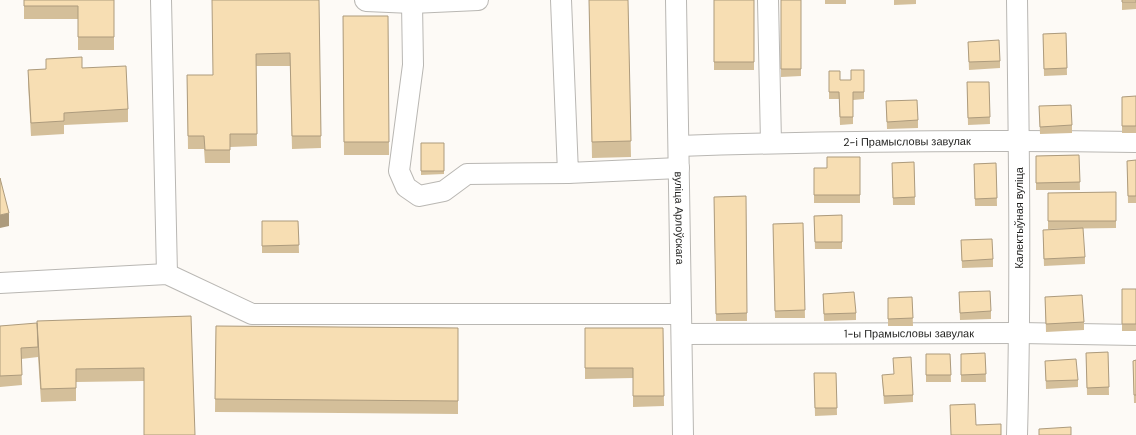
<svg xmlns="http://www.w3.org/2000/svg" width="1136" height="435" font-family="'DM Sans',sans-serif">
	<rect width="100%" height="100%" fill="#fdfaf6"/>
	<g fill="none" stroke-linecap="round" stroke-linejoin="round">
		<g stroke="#b9b7b3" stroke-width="22">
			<g id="minor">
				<path d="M 161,0 L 167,274"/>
				<path d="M 365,0 L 366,1 L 412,3 L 478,0"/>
				<path d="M 561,0 L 568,173 L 679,168"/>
				<path id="s1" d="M 676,0 L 683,435"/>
				<path d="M 768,0 L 771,143"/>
				<path d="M 412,3 L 413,65 L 399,171 L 406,187 L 419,196 L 444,191 L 467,174 L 568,173"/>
				<path id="s2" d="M 679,146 C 831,141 984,140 1136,142"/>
				<path d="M 0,283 L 167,274 L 252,314 L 681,314"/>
				<path id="s3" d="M 682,334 L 1020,333 L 1136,335"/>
				<path d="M 1017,435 C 1021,290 1019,145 1017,0"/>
			</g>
		</g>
		<use href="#minor" stroke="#fff" stroke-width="20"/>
	</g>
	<path fill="#d4bf9a" d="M 24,0 L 114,0 L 114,50 L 78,50 L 78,19 L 24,19 Z
		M 319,0 L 321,148 L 292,149 L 290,66 L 256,66 L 257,146 L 230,147 L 230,163 L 205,163 L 204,149 L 188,149 L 187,75 L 213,75 Z
		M 589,0 L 628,0 L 631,157 L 592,158 Z
		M 714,0 L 754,0 L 754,70 L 714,70 Z
		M 781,0 L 801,0 L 801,76 L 781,77 Z
		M 825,0 L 846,0 L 846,4 L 825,4 Z
		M 894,0 L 916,0 L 916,4 L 894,5 Z
		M 1122,0 L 1136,0 L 1136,9 L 1122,10 Z
		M 343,16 L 388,16 L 389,155 L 344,155 Z
		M 1066,33 L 1067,75 L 1044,76 L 1043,34 Z
		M 968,42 L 1000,61 L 1000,68 L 969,70 Z
		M 46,59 L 82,68 L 128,109 L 128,122 L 64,125 L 64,134 L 31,136 L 28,83 L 28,70 L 46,69 Z
		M 864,70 L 864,99 L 853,100 L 853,124 L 840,125 L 839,99 L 829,99 L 829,71 L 840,80 L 851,80 Z
		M 967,82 L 989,82 L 990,124 L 968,125 Z
		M 1136,96 L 1136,133 L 1122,133 L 1122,97 Z
		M 886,101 L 918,120 L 918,128 L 887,129 Z
		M 1039,106 L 1072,125 L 1072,133 L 1040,134 Z
		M 421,143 L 444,143 L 444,174 L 421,175 Z
		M 1079,155 L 1080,190 L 1036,190 L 1036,156 Z
		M 860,157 L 860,203 L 814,203 L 814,168 L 827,168 Z
		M 1136,160 L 1136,203 L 1128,203 L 1127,161 Z
		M 914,162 L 915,205 L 893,205 L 892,163 Z
		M 996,163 L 997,206 L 975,206 L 974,164 Z
		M 1116,192 L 1116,228 L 1048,229 L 1048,193 Z
		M 746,196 L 747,321 L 716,321 L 714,197 Z
		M 842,215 L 842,249 L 815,249 L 814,216 Z
		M 262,221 L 298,221 L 299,253 L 262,253 Z
		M 803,223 L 805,318 L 775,318 L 773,224 Z
		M 1043,237 L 1085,257 L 1085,264 L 1044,266 Z
		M 961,240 L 993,259 L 993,267 L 962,268 Z
		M 1122,289 L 1136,289 L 1136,331 L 1122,331 Z
		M 959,292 L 991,311 L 991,319 L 960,320 Z
		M 823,294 L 856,313 L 856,320 L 824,321 Z
		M 912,297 L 913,326 L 888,326 L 888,298 Z
		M 1045,297 L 1084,322 L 1084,330 L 1046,332 Z
		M 191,316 L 144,381 L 76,382 L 76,401 L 41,402 L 38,357 L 21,359 L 22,385 L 0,387 L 0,326 Z
		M 216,326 L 458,328 L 458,414 L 215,412 Z
		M 585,328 L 663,328 L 664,406 L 633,407 L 633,378 L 585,379 Z
		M 1108,352 L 1109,395 L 1087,395 L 1086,353 Z
		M 985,353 L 986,382 L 961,382 L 961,354 Z
		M 926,354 L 950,354 L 951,382 L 926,382 Z
		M 1136,360 L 1136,403 L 1134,403 L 1133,361 Z
		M 1045,361 L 1078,380 L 1078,387 L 1046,389 Z
		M 814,373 L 836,373 L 837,415 L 815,416 Z
		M 882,375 L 913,395 L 913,402 L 884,404 Z"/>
	<path fill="#ad9b7d" d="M 9,213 L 9,226 L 0,228 L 0,215 Z"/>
	<path fill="#f7deb3" stroke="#ad9b7d" d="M 24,0 L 114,0 L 114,37 L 78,37 L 78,6 L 24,6 Z
		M 212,0 L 319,0 L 321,136 L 292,136 L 290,53 L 256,54 L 257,134 L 230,134 L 230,150 L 205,150 L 204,136 L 188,136 L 187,75 L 213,75 Z
		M 589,0 L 628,0 L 631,141 L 592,142 Z
		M 714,0 L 754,0 L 754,62 L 714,62 Z
		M 781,0 L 801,0 L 801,69 L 781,69 Z
		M 1122,0 L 1136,0 L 1136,2 L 1122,2 Z
		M 343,16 L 388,16 L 389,142 L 344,142 Z
		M 1066,33 L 1067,68 L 1044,69 L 1043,34 Z
		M 999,40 L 1000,61 L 969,62 L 968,42 Z
		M 82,57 L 82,68 L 126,66 L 128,109 L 64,113 L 64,121 L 31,123 L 28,70 L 46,69 L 46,59 Z
		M 851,70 L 864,70 L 864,92 L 853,92 L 853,117 L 840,117 L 839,92 L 829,92 L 829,71 L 840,71 L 840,80 L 851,80 Z
		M 967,82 L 989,82 L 990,117 L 968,118 Z
		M 1136,96 L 1136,126 L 1122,126 L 1122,97 Z
		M 917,100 L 918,120 L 887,122 L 886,101 Z
		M 1071,105 L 1072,125 L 1040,127 L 1039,106 Z
		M 421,143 L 444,143 L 444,171 L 421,171 Z
		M 1079,155 L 1080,182 L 1036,183 L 1036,156 Z
		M 827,157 L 860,157 L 860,195 L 814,195 L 814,168 L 827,168 Z
		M 1136,160 L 1136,196 L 1128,196 L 1127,161 Z
		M 914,162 L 915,197 L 893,198 L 892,163 Z
		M 996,163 L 997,198 L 975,199 L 974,164 Z
		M 0,178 L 9,213 L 0,215 Z
		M 1116,192 L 1116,221 L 1048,221 L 1048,193 Z
		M 746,196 L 747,313 L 716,314 L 714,197 Z
		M 842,215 L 842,242 L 815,242 L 814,216 Z
		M 262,221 L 298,221 L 299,245 L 262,246 Z
		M 803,223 L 805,310 L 775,311 L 773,224 Z
		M 1083,228 L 1085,257 L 1044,259 L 1043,230 Z
		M 992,239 L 993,259 L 962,261 L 961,240 Z
		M 1122,289 L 1136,289 L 1136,324 L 1122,324 Z
		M 990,291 L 991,311 L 960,313 L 959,292 Z
		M 854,292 L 856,313 L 824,314 L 823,294 Z
		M 1082,295 L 1084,322 L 1046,324 L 1045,297 Z
		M 912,297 L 913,318 L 888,319 L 888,298 Z
		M 191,316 L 195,435 L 144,435 L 144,368 L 76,369 L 76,388 L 41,389 L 37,321 Z
		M 37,323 L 38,347 L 21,348 L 22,375 L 0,376 L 0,326 Z
		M 216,326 L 458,328 L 458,401 L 215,399 Z
		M 585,328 L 663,328 L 664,396 L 633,396 L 633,368 L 585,368 Z
		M 1108,352 L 1109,387 L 1087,388 L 1086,353 Z
		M 985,353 L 986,374 L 961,375 L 961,354 Z
		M 926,354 L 950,354 L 951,375 L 926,375 Z
		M 911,357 L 913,395 L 884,396 L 882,375 L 894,374 L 893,358 Z
		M 1076,359 L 1078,380 L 1046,381 L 1045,361 Z
		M 1136,360 L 1136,395 L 1134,395 L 1133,361 Z
		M 814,373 L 836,373 L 837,408 L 815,408 Z
		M 975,404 L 976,425 L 1001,424 L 1001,435 L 951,435 L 950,405 Z
		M 1071,427 L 1071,435 L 1039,435 L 1039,429 Z"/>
	<g text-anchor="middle" stroke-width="4" stroke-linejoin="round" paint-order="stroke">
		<g font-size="11" fill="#1f1f1d" stroke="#fff">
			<text dy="4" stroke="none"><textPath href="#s2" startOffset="228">2-і Прамысловы завулак</textPath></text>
			<text dy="4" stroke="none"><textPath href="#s1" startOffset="218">вуліца Арлоўскага</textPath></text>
			<text transform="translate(1019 218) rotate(-90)" y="4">Калектыўная вуліца</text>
			<text dy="4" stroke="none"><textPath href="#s3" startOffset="227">1-ы Прамысловы завулак</textPath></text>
		</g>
	</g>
</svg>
